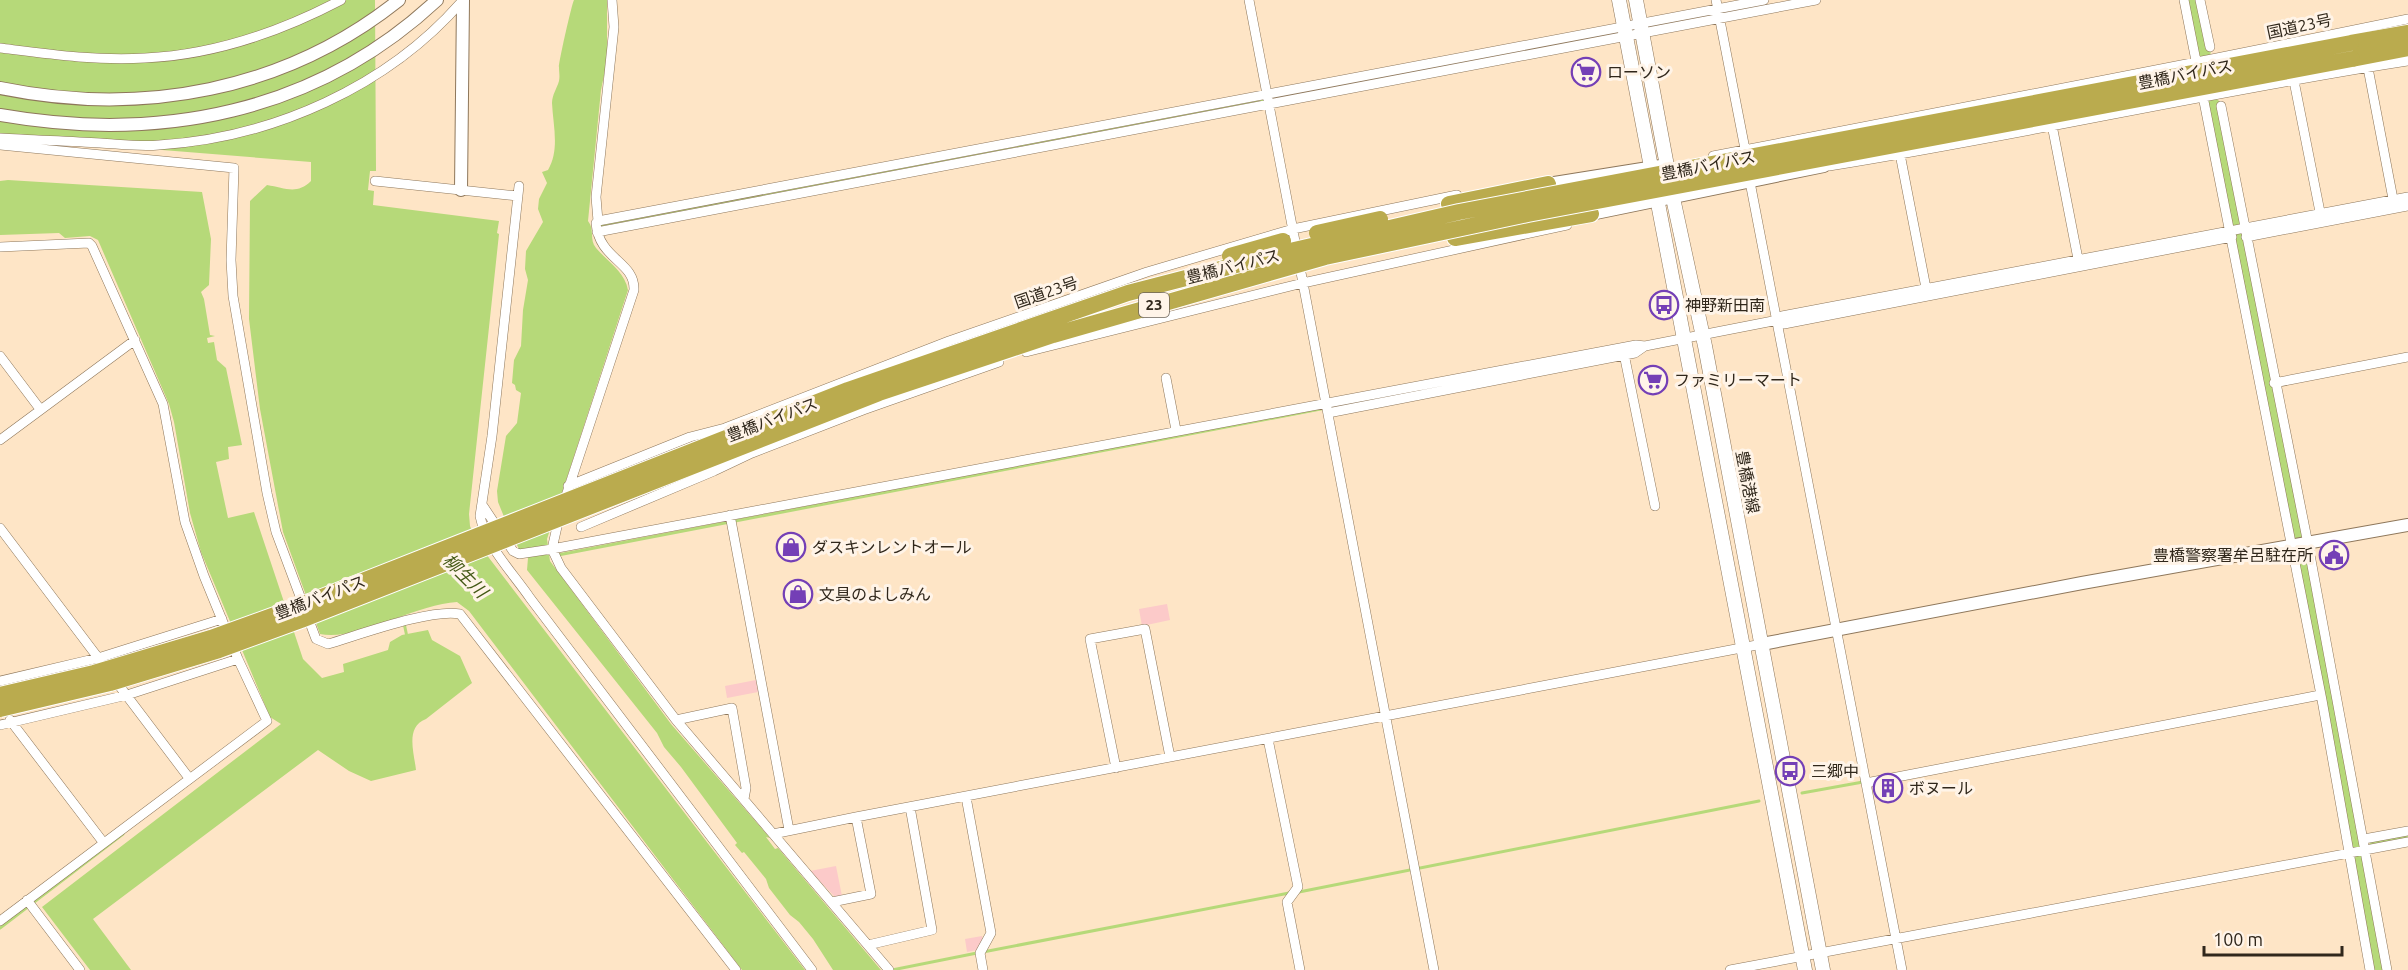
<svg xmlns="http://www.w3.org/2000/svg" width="2408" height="970" font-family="Ubuntu,'Noto Sans JP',sans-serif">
	<rect width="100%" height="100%" fill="#fee5c6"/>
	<path fill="#fccac9" d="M 1167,604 L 1170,620 L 1142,626 L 1139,609 Z
		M 756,680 L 758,692 L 727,698 L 725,686 Z
		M 836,866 L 842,896 L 835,897 L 810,871 Z
		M 982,936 L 983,940 L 977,950 L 967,952 L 965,939 Z"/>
	<path fill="#b6d979" d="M 0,0 L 375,0 L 376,171 L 370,171 L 368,190 L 374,191 L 373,205 L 499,221 L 497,233 L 499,234 L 469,514 L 470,526 L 476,541 L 805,970 L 742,970 L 469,611 L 457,602 C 416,604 355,642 320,634 L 283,532 L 260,409 L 249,319 L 250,201 L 267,185 C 285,188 297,195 311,181 L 311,162 L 0,137 Z
		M 574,0 L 607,0 L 607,61 L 601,90 L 588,221 C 595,229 589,240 596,248 C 607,261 625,272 628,290 L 547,539 L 550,561 L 671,724 L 770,838 L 766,837 L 775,849 L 778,848 L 881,970 L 833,970 L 813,939 L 799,922 L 790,915 L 769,888 L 766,879 L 744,852 L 742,853 L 735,845 L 737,843 L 681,767 L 664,747 L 657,733 L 527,570 L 528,558 L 519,549 L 509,529 L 498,502 L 497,491 L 506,436 L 517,423 L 521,393 L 516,390 L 515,385 L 512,383 L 514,360 L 521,346 L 523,310 L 528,280 L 525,269 L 526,251 L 543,222 L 538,209 L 539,199 L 547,183 L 542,172 L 548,170 C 560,150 553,125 552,103 C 552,95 557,88 559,81 C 560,76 559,72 559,67 C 559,61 572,3 574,0 Z
		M 8,180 L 202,192 L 211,239 L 209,285 L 201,292 L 204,299 L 210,335 L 215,336 L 207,338 L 208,343 L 214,342 L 217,360 L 226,368 L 242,445 L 228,447 L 229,459 L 216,462 L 228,518 L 254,512 L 303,659 L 322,678 L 344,672 L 343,664 L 388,650 L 390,642 L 402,635 L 428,630 L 432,640 L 460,656 L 472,683 L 426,719 C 405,727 414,752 416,770 L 371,781 L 349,771 L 318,750 L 93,919 L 131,970 L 90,970 L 42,907 L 281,724 L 270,717 L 201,552 L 190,513 L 174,422 L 169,404 L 98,240 L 90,236 L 65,238 L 59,233 L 0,235 L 0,181 Z"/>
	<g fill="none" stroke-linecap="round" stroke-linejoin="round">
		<path stroke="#b6d979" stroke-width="3" d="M 598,226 L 1610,34
			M 558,555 L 1383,397
			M 404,623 L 407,637
			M 1802,793 L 1863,782
			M 2371,843 L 2408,837
			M 1299,892 L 1759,801
			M 0,928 L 123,834
			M 983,952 L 1289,893
			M 892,970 L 977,953"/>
		<path stroke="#b6d979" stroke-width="16" d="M 2193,0 L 2203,51
			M 2213,106 L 2378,970"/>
		<g stroke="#8e775b" stroke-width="10">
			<path id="minor" d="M 1249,0 L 1434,970
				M 1716,0 L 1745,149
				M 2184,0 L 2322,700 L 2370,970
				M 2200,0 L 2210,47
				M 0,48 C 48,54 96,61 145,58 C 214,55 280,32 341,0
				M 2368,68 L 2393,199
				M 2294,81 L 2321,217
				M 2221,106 L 2308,544 L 2387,970
				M 2052,125 L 2078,259
				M 0,138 C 33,140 67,141 100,143 C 119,144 140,147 159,145 C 272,138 388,87 463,0
				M 0,145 L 234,168 L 231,260 L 233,296 L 267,493 L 276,532 L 316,639 L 328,644 C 359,635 432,608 460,614 L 736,970
				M 1900,154 L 1926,288
				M 1713,156 L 2212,59 L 2408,19
				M 1829,166 C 2023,135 2214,91 2408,61
				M 375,181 L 518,196
				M 1750,182 L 1902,970
				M 519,186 L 492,436 L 480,516 C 486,546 513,573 530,598 L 812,970
				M 598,221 L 596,197 L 614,27 L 612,0
				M 597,232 L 1816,0
				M 2246,237 L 2408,206
				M 0,247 L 89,243 L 92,246 L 163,404 L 185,522 L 204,576 L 238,659 L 267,721 L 0,921
				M 1778,320 L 1784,324 L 2232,237
				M 1623,349 L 1655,506
				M 1026,352 L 1303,283 L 1567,225
				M 0,356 L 40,409
				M 1166,378 L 1176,430
				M 2274,383 L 2408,357
				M 1328,413 L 1635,353 L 1645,346
				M 0,440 L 135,340
				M 568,486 L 690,437 L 725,428 L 949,341 L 1147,272 L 1293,229 L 1457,195
				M 564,502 L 634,290 C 635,261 599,260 596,223 L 598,221 L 1764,0
				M 483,506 L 513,551 L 519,554 L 552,549 L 1636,345 L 1645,346 L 1778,320 L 1782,316 L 2408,197
				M 730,515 L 789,830
				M 559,518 L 552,549 L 561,568 L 676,720 L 889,970
				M 581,527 L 714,471 L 752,453 L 863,410 L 999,362
				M 0,528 L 189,778
				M 0,681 L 98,658 L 222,619
				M 10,720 L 103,842
				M 676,720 L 732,708 L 746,788 L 744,799
				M 0,725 L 127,695 L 238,659
				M 1268,739 L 1298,887 L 1287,902 L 1300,970
				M 1116,768 L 1090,639 L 1145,629 L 1170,757
				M 1866,783 L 2320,695
				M 966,797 L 991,933 L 980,953 L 983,970
				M 773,834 L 856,817 L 1762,644
				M 2364,839 L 2408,831
				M 27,900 L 80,970
				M 832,902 L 871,894 L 856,817
				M 868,945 L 932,930 L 910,807
				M 1730,970 L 2408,842"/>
		</g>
		<g stroke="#8e775b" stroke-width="14">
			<path id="tertiary" d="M 0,88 C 142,117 285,91 399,0
				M 0,115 C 160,143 316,113 437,0
				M 1548,184 L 1667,165
				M 461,190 L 463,0
				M 1591,214 L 1824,166
				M 1762,644 L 2082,583 L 2408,525"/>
		</g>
		<g stroke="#8e775b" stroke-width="15">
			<path id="secondary" d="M 1619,0 L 1805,970
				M 1636,0 L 1673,198 L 1705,346 L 1823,970"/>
		</g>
		<g stroke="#fff" stroke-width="18">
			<path id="trunk" d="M 2351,43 L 2408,33
				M 2352,59 L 2408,48
				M 1449,204 L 1548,184
				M 1455,238 L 1591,214"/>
		</g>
		<use href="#minor" stroke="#fff" stroke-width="9"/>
		<use href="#tertiary" stroke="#fff" stroke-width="12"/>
		<use href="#secondary" stroke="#fff" stroke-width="14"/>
		<use href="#trunk" stroke="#baab4e" stroke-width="16"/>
		<g stroke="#fff" stroke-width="18" stroke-linecap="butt">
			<path id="trunk-bridge" d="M 1317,233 L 1380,219
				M 1230,256 L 1283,241
				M 0,695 L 94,673 L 211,638 L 294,608 L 848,390 L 1128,293 L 1290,251 L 1459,212 L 2351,43
				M 0,709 L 110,683 L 219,650 L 301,620 L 879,393 L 1053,335 L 1325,257 L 1528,214 L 2352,59"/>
		</g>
		<use href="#trunk-bridge" stroke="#baab4e" stroke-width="16"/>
	</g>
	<defs>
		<g id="supermarket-ring" transform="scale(1.5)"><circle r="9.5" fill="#fff4e8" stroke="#743fb6" stroke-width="1.5"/><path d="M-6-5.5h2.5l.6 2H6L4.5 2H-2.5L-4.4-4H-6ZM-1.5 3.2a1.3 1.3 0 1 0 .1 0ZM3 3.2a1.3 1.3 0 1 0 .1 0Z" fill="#743fb6"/></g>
		<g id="bus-ring" transform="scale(1.5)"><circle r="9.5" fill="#fff4e8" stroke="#743fb6" stroke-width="1.5"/><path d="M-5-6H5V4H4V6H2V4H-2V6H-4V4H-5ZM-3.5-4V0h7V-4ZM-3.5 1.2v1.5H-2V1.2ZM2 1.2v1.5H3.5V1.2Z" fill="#743fb6"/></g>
		<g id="shop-ring" transform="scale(1.5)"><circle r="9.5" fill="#fff4e8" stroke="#743fb6" stroke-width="1.5"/><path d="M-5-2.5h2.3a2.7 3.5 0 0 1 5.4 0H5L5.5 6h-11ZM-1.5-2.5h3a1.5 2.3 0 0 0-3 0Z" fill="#743fb6"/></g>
		<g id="civic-ring" transform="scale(1.5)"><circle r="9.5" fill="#fff4e8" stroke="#743fb6" stroke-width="1.5"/><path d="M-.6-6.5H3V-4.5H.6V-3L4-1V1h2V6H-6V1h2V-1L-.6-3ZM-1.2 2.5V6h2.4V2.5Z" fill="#743fb6"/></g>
		<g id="building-ring" transform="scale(1.5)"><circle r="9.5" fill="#fff4e8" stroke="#743fb6" stroke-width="1.5"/><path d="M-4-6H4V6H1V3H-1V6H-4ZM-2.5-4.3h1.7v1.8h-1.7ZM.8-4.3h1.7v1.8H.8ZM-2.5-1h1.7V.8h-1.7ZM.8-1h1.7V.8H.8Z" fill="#743fb6"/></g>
	</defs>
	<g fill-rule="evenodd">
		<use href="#supermarket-ring" x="1586" y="72"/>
		<use href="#bus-ring" x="1664" y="305"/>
		<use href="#supermarket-ring" x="1653" y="380"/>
		<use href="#shop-ring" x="791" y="547"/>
		<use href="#civic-ring" x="2334" y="555"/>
		<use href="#shop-ring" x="798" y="594"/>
		<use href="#bus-ring" x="1790" y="771"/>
		<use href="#building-ring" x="1888" y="788"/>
	</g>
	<g text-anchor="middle" stroke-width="6" stroke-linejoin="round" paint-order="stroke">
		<rect fill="#fff4e8" stroke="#6e6458" stroke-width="1.5" x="1139" y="293" width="30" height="24" rx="4.5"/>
		<g font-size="15" font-weight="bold" fill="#30271b">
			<text x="1154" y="310">23</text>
		</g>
		<g font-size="16" fill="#30271b" stroke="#fff4e8">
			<text transform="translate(2299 26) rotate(-12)" y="6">国道23号</text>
			<text transform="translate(2185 74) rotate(-11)" y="6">豊橋バイパス</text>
			<text transform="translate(1708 165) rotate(-11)" y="6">豊橋バイパス</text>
			<text transform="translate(1233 266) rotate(-14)" y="6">豊橋バイパス</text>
			<text transform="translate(1046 292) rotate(-19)" y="6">国道23号</text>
			<text transform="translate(772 419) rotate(-21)" y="6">豊橋バイパス</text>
			<text transform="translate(1748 482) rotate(79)" y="6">豊橋港線</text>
			<text transform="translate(320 597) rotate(-21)" y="6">豊橋バイパス</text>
		</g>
		<g font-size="16" fill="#30271b" stroke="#fff4e8" text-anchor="start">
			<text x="1607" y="78">ローソン</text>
			<text x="1685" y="311">神野新田南</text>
			<text x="1674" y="386">ファミリーマート</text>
			<text x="812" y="553">ダスキンレントオール</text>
			<text x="2313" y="561" text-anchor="end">豊橋警察署牟呂駐在所</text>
			<text x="819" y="600">文具のよしみん</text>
			<text x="1811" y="777">三郷中</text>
			<text x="1909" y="794">ボヌール</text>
		</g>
		<g font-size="18" font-style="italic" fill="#445916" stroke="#fff4e8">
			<text transform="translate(465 576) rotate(45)" y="6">柳生川</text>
		</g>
	</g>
	<path d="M2204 946v9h138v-9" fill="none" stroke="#30271b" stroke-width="3"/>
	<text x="2213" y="946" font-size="18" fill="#30271b" stroke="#fff4e8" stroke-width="4.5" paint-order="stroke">100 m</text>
</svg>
